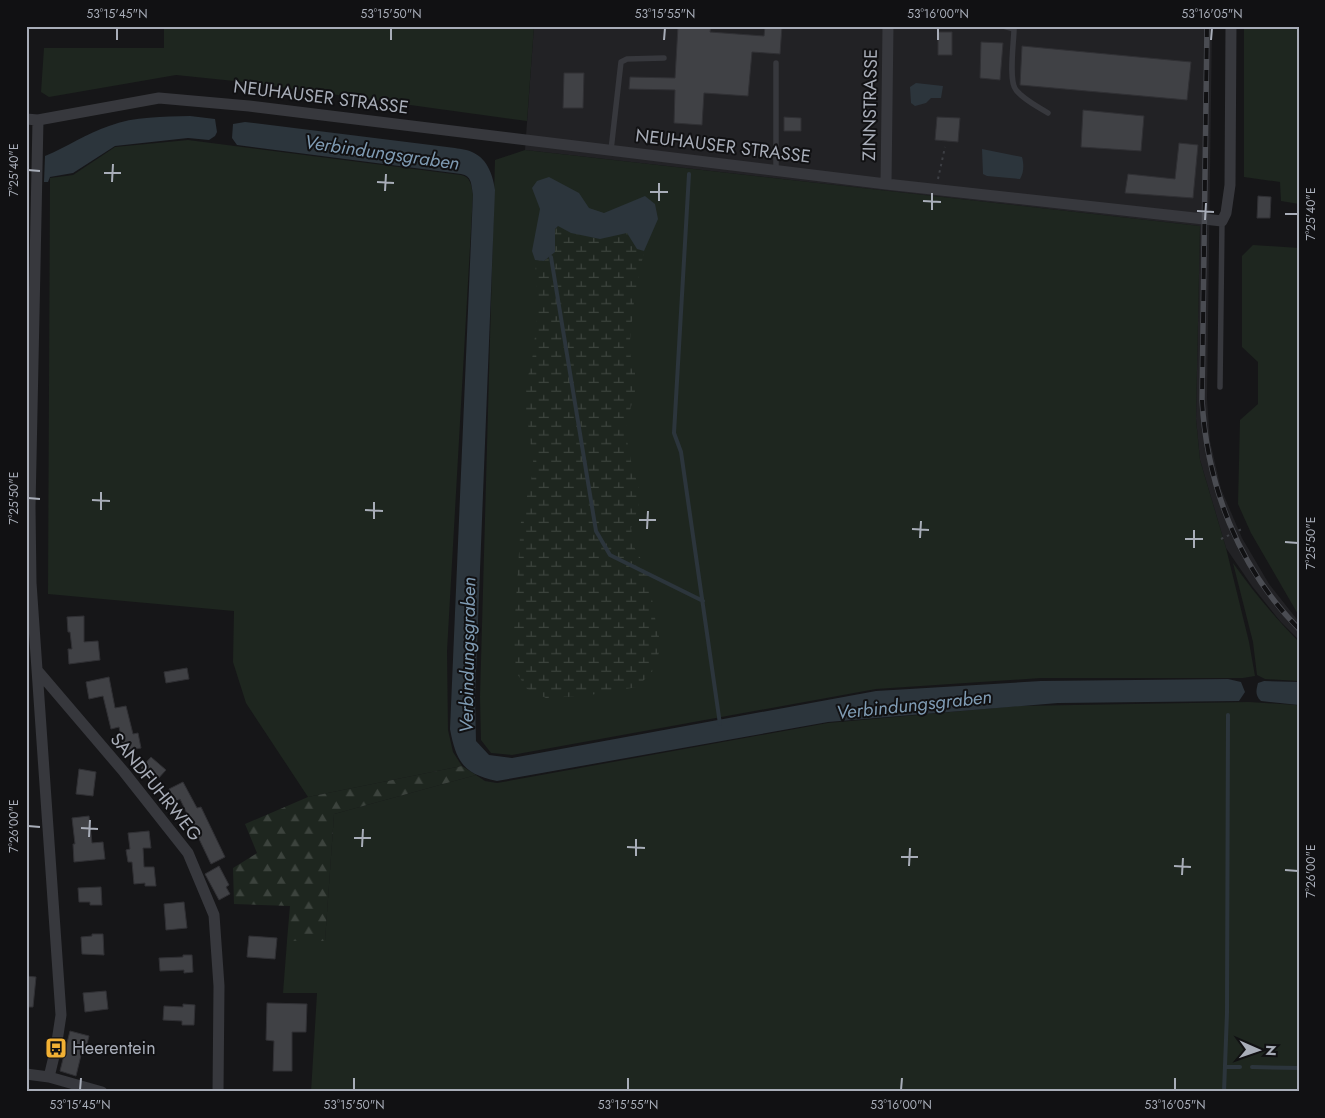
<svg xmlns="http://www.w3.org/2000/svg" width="1325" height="1118" font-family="Jost,sans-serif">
	<defs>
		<pattern id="forest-firs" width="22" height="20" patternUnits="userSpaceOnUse" patternTransform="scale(1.25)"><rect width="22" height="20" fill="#1e261f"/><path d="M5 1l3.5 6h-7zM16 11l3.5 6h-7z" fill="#3c433d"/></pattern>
		<pattern id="wetland-marsh" width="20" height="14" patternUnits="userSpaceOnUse" patternTransform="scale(1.25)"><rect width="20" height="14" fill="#1e261f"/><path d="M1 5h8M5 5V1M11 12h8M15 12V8" fill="none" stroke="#3c433d"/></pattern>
	</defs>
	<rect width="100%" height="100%" fill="#161618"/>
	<path fill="#222225" d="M 534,26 L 1212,26 L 1207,399 L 1210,441 L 1221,489 L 1242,538 L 1269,584 L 1299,622 L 1299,640 L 1280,621 L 1252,586 L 1226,548 L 1200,460 L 1196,419 L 1200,226 L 525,150 Z"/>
	<path fill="#1e261f" d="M 164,26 L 534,26 L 527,121 L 244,82 L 176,75 L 49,97 L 41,92 L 44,48 L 164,48 Z
		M 1244,26 L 1299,26 L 1299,204 L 1281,201 L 1280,182 L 1244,177 Z
		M 188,140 L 461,175 C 471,177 471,185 473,194 L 447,651 L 448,730 L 453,752 L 462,766 L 308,797 L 246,703 L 233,662 L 234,611 L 48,594 L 50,178 L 73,175 L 115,147 Z
		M 525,150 L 1200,226 L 1196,419 L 1200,460 L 1226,548 L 1249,642 L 1255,676 L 1243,678 L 1041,678 L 876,689 L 512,755 L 491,753 L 481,740 L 480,697 L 495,160 Z
		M 1253,245 L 1299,248 L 1299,616 L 1251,533 L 1238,504 L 1240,420 L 1258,404 L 1258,362 L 1242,347 L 1242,256 Z
		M 1233,563 C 1253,591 1275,618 1299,642 L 1299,681 L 1265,679 L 1257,675 L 1253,642 Z
		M 1249,702 L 1296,705 L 1299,706 L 1299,1092 L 311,1092 L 317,993 L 283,993 L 287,941 L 325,940 L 334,814 L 476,775 L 485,781 L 497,783 L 828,723 L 1017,706 Z"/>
	<path fill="url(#forest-firs)" d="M 462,766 L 476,775 L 334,814 L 325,941 L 287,941 L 290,906 L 234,904 L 233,868 L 257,853 L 245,824 L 308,797 Z"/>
	<path fill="url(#wetland-marsh)" d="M 558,226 L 571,233 L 600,239 L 627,233 L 637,249 L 644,251 L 634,301 L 629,350 L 635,372 L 635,391 L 625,430 L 632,466 L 639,488 L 639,506 L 631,528 L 634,547 L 650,575 L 653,608 L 661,647 L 652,672 L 637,687 L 584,696 L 546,698 L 527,689 L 516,672 L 514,633 L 521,521 L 534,468 L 524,395 L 533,354 L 538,308 L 535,260 L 544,261 L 555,252 L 555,229 Z"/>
	<path fill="#2c353c" d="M 916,83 L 943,86 L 941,98 L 931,98 L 926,103 L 915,106 L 911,103 L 910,87 Z
		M 190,116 L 215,119 L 217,132 L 215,136 L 209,140 L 188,138 L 115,146 L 73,173 L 50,177 L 48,182 L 44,182 L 45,156 C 67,147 87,133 109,126 C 135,116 163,117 190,116 Z
		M 245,122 L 455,148 C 461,149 469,150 474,153 C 488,160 493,176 495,190 L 475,697 L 476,741 L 489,755 L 512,758 L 876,691 L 1041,681 L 1228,679 L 1241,682 L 1245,692 L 1239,701 L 1058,703 L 828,722 L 497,781 C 463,774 456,761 450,729 L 473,194 C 471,184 472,176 461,174 L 237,145 L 232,138 L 233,124 Z
		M 982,149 L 1022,157 C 1024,164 1024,173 1020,179 L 987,176 L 983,174 Z
		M 549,177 L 579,193 L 589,208 L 604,213 L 645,196 L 655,204 L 658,219 L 644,251 L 637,249 L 627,233 L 600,239 L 571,233 L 558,226 L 555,229 L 555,252 L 544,261 L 535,260 L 532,251 L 540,209 L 532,188 L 537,181 Z
		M 1264,681 L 1299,682 L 1299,705 L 1261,701 C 1255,695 1256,691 1258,683 Z"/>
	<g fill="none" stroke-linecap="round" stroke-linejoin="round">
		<path stroke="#2c353c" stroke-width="4" d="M 689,174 L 674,433 L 681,452 L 720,724
			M 551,257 L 596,531 L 610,555 L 703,601
			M 1225,1067 L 1240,1067
			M 1252,1067 L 1299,1068
			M 1224,1092 L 1227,1013 L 1228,715"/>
	</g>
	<path fill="#404145" stroke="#303034" d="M 678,26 L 711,26 L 710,32 L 764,36 L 765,26 L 782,26 L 780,54 L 752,52 L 748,96 L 704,93 L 702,125 L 674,123 L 675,90 L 629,89 L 630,77 L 675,78 Z
		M 938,32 L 952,32 L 952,55 L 938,55 Z
		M 981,42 L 1003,43 L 1000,80 L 980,78 Z
		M 1022,46 L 1191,62 L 1187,100 L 1020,85 Z
		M 564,73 L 584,73 L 583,108 L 563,108 Z
		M 1083,110 L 1144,116 L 1141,151 L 1081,147 Z
		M 784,117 L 801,118 L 801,131 L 784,131 Z
		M 937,117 L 960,118 L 958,142 L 935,140 Z
		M 1179,143 L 1198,145 L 1193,198 L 1125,193 L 1128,174 L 1175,179 Z
		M 1258,196 L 1271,197 L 1270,218 L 1257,218 Z
		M 84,616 L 84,642 L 98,641 L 100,660 L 69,664 L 68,649 L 72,649 L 70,632 L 68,632 L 67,617 Z
		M 187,668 L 189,679 L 166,683 L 164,672 Z
		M 109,677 L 115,708 L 126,706 L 133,734 L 138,733 L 141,748 L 124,751 L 119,727 L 111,729 L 103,696 L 89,699 L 86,682 Z
		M 151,757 L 166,770 L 156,781 L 141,768 Z
		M 79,769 L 96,772 L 93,796 L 76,794 Z
		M 183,782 L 197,808 L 201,807 L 225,857 L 211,864 L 180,799 L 175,802 L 169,789 Z
		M 89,816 L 92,843 L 103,842 L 105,859 L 74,862 L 73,844 L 75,844 L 72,818 Z
		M 149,831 L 151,848 L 143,848 L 144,867 L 154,867 L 156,886 L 145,886 L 145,883 L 134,884 L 132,862 L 128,862 L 126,850 L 130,849 L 128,833 Z
		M 219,866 L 229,885 L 226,887 L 230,894 L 219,900 L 205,874 Z
		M 101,887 L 102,905 L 90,905 L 90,902 L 79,902 L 78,888 Z
		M 184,902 L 187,928 L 166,930 L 164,904 Z
		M 92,934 L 103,934 L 104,955 L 82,954 L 81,937 L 92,936 Z
		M 249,936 L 277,938 L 275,959 L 247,957 Z
		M 183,955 L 192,955 L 193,972 L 184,973 L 184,970 L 160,971 L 159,958 L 183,957 Z
		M 26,976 L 36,977 L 33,1007 L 26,1007 Z
		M 106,991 L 108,1009 L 85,1012 L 83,993 Z
		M 267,1003 L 307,1004 L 306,1032 L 292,1032 L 292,1071 L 273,1071 L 274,1041 L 266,1040 Z
		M 183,1004 L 195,1005 L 194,1025 L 182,1025 L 182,1021 L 163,1020 L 164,1006 L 183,1007 Z
		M 70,1031 L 89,1036 L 85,1052 L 82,1051 L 76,1076 L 60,1071 Z"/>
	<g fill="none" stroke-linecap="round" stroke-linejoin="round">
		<path stroke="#3d3f44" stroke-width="2" stroke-dasharray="2.5 4" stroke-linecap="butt" d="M 938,179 L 945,147
			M 1221,539 L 1244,528"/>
		<path stroke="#37383d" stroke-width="5.5" d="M 1003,26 L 1014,29 C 1014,42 1008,81 1016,90 C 1024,100 1037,106 1048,113
			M 776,63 L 776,170
			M 611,150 L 621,62 L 627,59 L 664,58
			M 1220,387 L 1222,221"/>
		<path stroke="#37383d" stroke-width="11" d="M 26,119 L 38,120 L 159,98 L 249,106 L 886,184 L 1222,221 L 1226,213 L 1230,185 L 1231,26
			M 38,120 L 30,507 L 31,583 L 61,1015 L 56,1048 L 49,1077
			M 886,184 L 888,26
			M 37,670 L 124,772 L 188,853 L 214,915 L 219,986 L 218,1092
			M 26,1074 L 49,1077 L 102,1092"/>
		<g stroke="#4a4c52" stroke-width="5.5">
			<path id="rail" d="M 1207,26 L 1202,400 C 1207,486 1238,567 1299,629"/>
		</g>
		<use href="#rail" stroke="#111113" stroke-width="4" stroke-dasharray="11" stroke-linecap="butt"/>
	</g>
	<path fill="none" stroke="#a8adb8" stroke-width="2" d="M 117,40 L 117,28M 391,40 L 391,28M 664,40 L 665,28M 938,40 L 938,28M 1211,40 L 1212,28M 28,170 L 40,171M 104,173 L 121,173M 112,182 L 113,164M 377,182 L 394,183M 385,191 L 386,174M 650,192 L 668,192M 659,201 L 659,183M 923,201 L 941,202M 932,210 L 932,193M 1197,211 L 1214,212M 1285,214 L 1298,214M 1205,220 L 1206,203M 28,498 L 40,499M 92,500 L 110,501M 101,510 L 101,492M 365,510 L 383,511M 374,519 L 374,502M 639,520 L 656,520M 647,529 L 648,511M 912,529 L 929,530M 920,538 L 921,521M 1185,539 L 1203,539M 1285,542 L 1298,543M 1194,548 L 1194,530M 28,826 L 40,827M 81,828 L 98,829M 89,837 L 90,820M 354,838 L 371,838M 362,847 L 363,829M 627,847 L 645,848M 636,856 L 636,839M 901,857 L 918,857M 909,866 L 910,848M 1174,866 L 1191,867M 1285,870 L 1298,871M 1182,875 L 1183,858M 80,1090 L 81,1078M 354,1090 L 354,1078M 628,1090 L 628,1078M 901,1090 L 902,1078M 1175,1090 L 1175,1078"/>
	<defs>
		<g id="bus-square" transform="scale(1.125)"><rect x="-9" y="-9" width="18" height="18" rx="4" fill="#f2b134" stroke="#111113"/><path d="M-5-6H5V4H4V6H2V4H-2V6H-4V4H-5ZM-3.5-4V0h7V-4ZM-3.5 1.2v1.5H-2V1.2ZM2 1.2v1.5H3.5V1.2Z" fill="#111"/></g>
	</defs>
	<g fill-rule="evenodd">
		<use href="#bus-square" x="56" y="1048"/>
	</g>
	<g text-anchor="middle" stroke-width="4" stroke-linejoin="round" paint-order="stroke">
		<g font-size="18" fill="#a8adb8" stroke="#111113">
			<text transform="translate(321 97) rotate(7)" y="6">NEUHAUSER STRASSE</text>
			<text transform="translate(870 105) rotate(-89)" y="6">ZINNSTRASSE</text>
			<text transform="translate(723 146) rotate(7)" y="6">NEUHAUSER STRASSE</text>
			<text transform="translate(156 787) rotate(51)" y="6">SANDFUHRWEG</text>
		</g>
		<g font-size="18" fill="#a8adb8" stroke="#111113" text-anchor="start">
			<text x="72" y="1054">Heerentein</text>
		</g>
		<g font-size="19" font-style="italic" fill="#7f9bb3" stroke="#111113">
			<text transform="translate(382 152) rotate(8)" y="7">Verbindungsgraben</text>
			<text transform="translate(467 655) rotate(-89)" y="7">Verbindungsgraben</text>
			<text transform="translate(914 704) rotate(-6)" y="7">Verbindungsgraben</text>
		</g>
	</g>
	<rect width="1325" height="1118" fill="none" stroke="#111113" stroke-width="55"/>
	<g transform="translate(1258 1050) rotate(92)" stroke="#111113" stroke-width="4" paint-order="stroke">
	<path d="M0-4L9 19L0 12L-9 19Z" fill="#a8adb8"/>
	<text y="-8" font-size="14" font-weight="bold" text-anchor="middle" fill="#a8adb8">N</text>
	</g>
	<rect x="28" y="28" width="1270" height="1062" fill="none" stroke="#a8adb8" stroke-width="2"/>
	<g font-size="12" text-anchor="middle" fill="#a8adb8">
		<text x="117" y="18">53°15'45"N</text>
		<text x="391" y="18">53°15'50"N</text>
		<text x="665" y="18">53°15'55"N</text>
		<text x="938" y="18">53°16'00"N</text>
		<text x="1212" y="18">53°16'05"N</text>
		<text transform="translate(14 170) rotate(-90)" y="4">7°25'40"E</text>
		<text transform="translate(1311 214) rotate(-90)" y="4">7°25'40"E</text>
		<text transform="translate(14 498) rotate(-90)" y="4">7°25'50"E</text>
		<text transform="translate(1311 543) rotate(-90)" y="4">7°25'50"E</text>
		<text transform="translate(14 826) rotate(-90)" y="4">7°26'00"E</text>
		<text transform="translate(1311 871) rotate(-90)" y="4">7°26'00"E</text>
		<text x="80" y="1109">53°15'45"N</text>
		<text x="354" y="1109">53°15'50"N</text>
		<text x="628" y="1109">53°15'55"N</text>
		<text x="901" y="1109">53°16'00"N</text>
		<text x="1175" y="1109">53°16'05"N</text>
	</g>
</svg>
